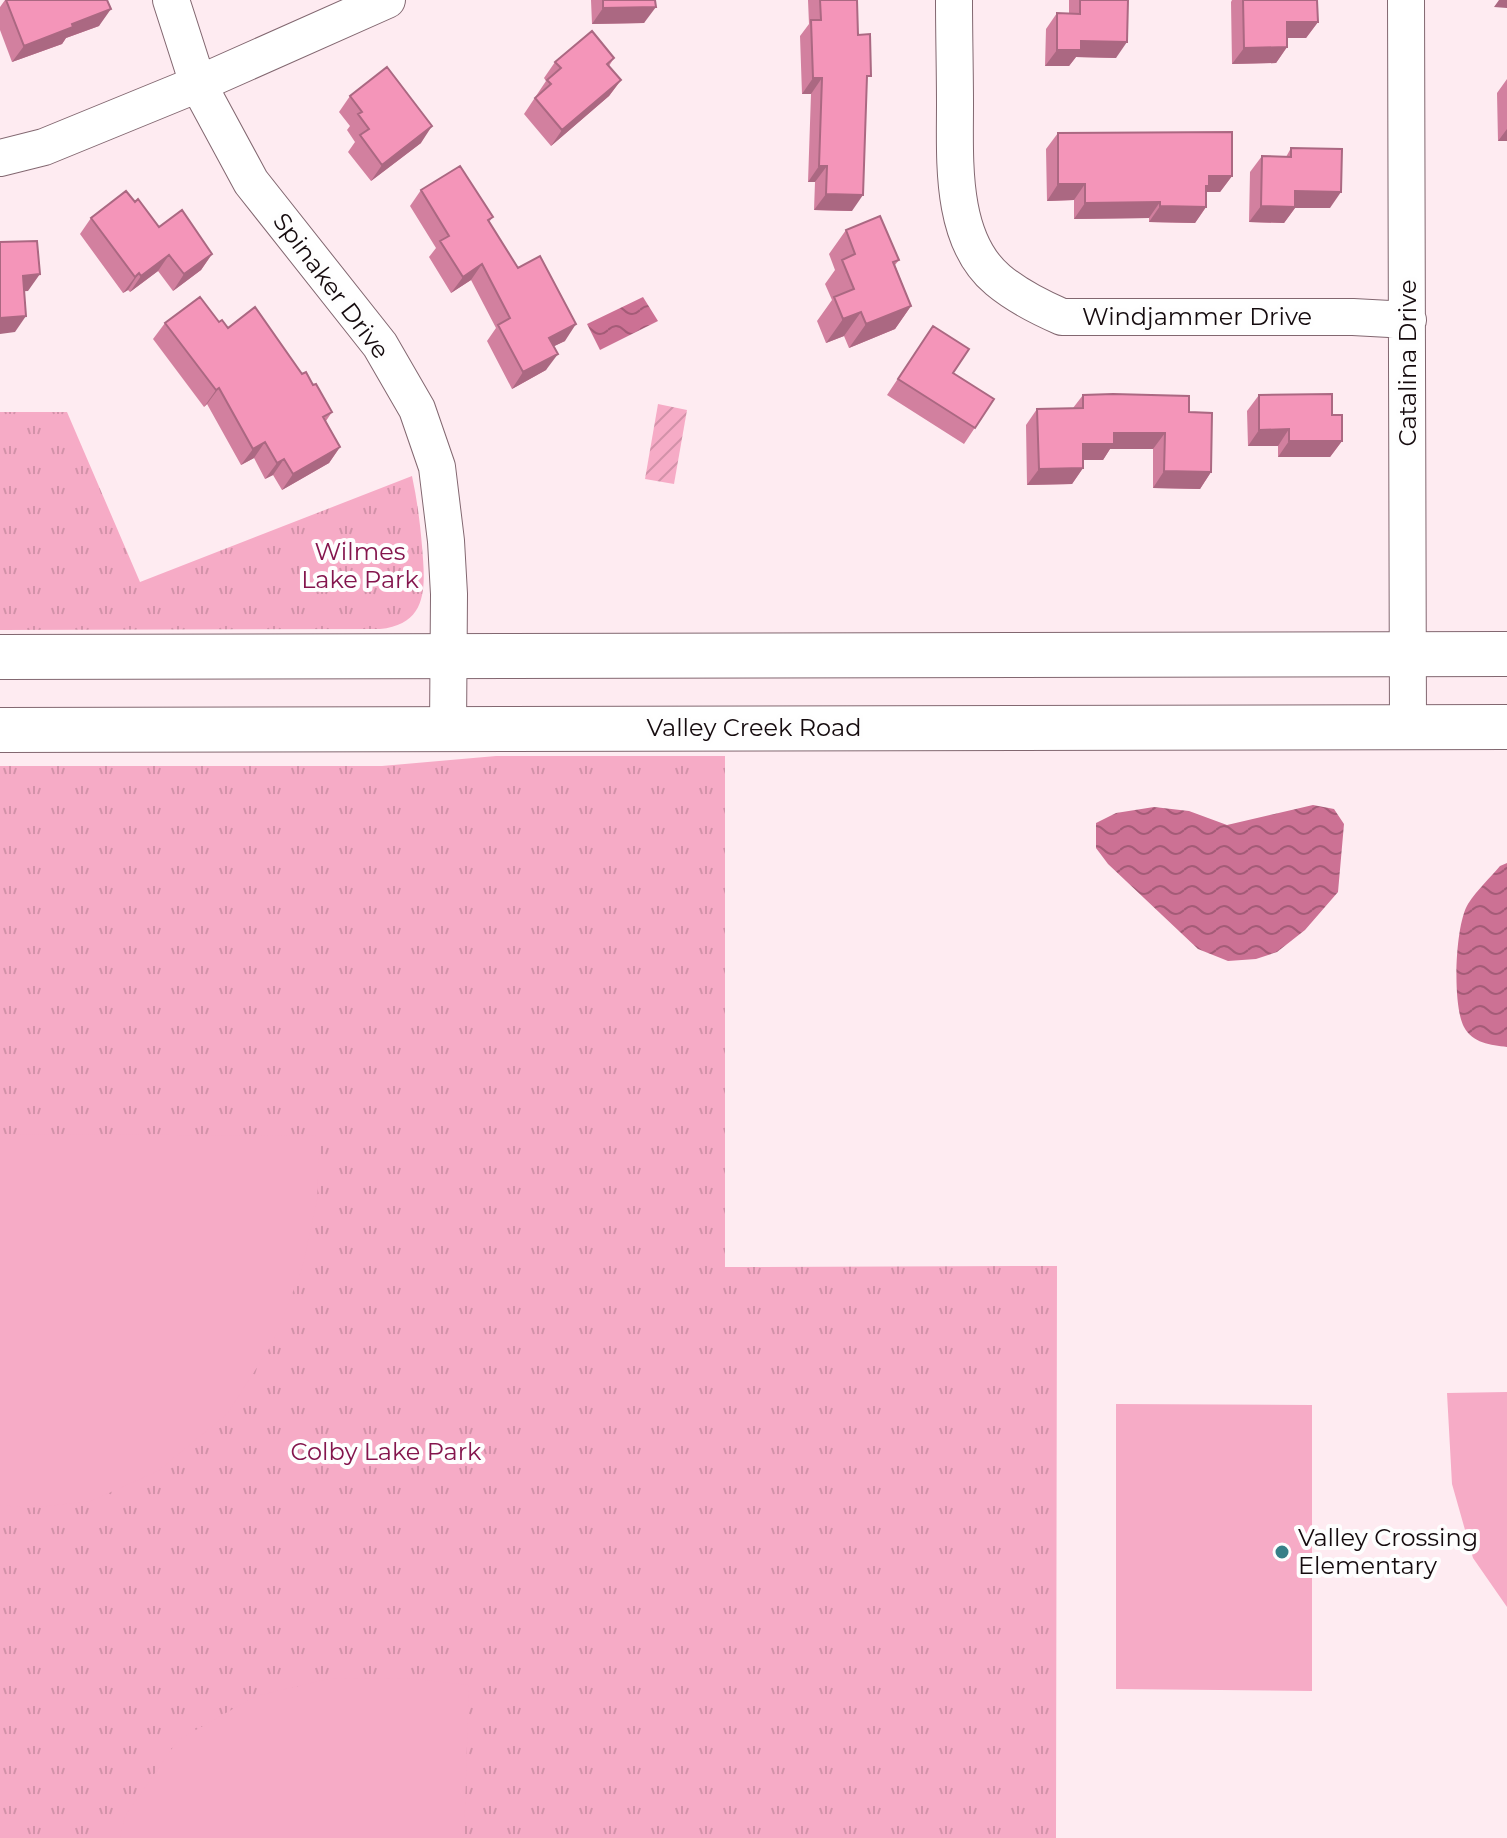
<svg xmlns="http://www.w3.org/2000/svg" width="1507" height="1838" font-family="Montserrat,sans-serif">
	<defs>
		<pattern id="grass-tufts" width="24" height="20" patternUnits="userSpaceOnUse" patternTransform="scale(2)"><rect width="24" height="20" fill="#f6abc6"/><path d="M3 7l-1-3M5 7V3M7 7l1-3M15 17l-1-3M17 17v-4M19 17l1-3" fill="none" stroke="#d292a9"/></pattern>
		<pattern id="garden-furrows" width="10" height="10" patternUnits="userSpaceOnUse" patternTransform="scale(2)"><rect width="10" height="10" fill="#f6abc6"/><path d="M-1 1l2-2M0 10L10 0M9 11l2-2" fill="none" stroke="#d292a9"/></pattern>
		<pattern id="water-waves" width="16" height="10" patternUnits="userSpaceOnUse" patternTransform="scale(2)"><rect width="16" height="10" fill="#cc7194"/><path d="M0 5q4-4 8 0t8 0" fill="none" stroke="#a45b77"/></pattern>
	</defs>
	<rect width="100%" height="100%" fill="#feebf1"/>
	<path fill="url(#grass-tufts)" d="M 0,412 L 67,412 L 140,582 L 412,476 C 417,499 420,522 422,546 C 425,584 430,624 380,629 L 0,630 Z
		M 496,756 L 725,756 L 725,1267 L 1057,1266 L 1056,1838 L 0,1838 L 0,766 L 382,766 Z"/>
	<path fill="url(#garden-furrows)" d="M 658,404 L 687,410 L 674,484 L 645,479 Z"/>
	<path fill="#f6abc6" d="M 0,1134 L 320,1136 L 317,1200 L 302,1269 L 272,1344 L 227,1414 L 158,1471 L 91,1501 L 30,1508 L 0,1505 Z
		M 1507,1392 L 1507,1607 L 1473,1558 L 1452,1484 L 1447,1393 Z
		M 1116,1404 L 1312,1405 L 1312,1691 L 1116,1689 Z
		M 406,1678 L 469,1685 L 464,1838 L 120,1838 L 125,1816 L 178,1740 L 256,1696 L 328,1679 Z"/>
	<path fill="url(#water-waves)" d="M 643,297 L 658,321 L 600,350 L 587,324 Z
		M 1313,805 L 1334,809 L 1344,824 L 1338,892 L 1305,930 L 1277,952 L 1256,959 L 1228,961 L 1198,949 L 1108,864 L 1096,848 L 1096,823 L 1116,813 L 1154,807 L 1189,811 L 1227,825 Z
		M 1507,863 L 1507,1047 C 1491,1045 1472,1043 1464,1027 C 1452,1005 1455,925 1468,904 C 1477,890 1490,878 1500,866 Z"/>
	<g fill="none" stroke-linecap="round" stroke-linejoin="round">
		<g stroke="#826770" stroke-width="38">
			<path id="minor" d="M 171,0 L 198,84 L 251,182 L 380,345 L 417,409 L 437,467 L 446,541 L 449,594 L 448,729
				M 954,0 C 954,35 955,70 955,105 C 955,161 950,240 998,280 C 1017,296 1039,307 1062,317 L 1353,317 L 1408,320
				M 1406,0 L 1408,726
				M 0,158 L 44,147 L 198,84 L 387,0"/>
		</g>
		<g stroke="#826770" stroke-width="46">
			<path id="major" d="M 0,657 L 1507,654
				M 0,730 L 1507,727"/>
		</g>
		<use href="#minor" stroke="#fff" stroke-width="36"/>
		<use href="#major" stroke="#fff" stroke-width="44"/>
	</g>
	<path fill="#d2809f" d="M 5,0 L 107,0 L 99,26 L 66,38 L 62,44 L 12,62 L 0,30 L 0,7 Z
		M 591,0 L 655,0 L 644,23 L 592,24 Z
		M 808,0 L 857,0 L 858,35 L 852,211 L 814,210 L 815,182 L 808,182 L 811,94 L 802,94 L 800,36 L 809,24 Z
		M 1069,0 L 1128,0 L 1116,58 L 1076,57 L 1069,66 L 1045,66 L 1046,29 L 1057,13 L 1069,13 Z
		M 1232,0 L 1317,0 L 1318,22 L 1306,38 L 1287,38 L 1287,47 L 1276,63 L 1232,64 L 1231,2 Z
		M 614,58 L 609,66 L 621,80 L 609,96 L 551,146 L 524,114 L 546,81 L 544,78 L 555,62 Z
		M 1507,79 L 1507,141 L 1498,141 L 1497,93 Z
		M 350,96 L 421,143 L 371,181 L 348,152 L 355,142 L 347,130 L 350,126 L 339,112 Z
		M 1058,133 L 1232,176 L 1220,192 L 1206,192 L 1206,207 L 1195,223 L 1149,222 L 1149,218 L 1074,219 L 1074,200 L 1047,201 L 1046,149 Z
		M 1291,148 L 1330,208 L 1295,208 L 1284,223 L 1249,222 L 1250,172 L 1262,156 L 1286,157 Z
		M 421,190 L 493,217 L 489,222 L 565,341 L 554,346 L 546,370 L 512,389 L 487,341 L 496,328 L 471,280 L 451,293 L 429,257 L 436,248 L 410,206 Z
		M 135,202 L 159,227 L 212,254 L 201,270 L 173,291 L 158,271 L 130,292 L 128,290 L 123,293 L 80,234 L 91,218 Z
		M 846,230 L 899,260 L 895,265 L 911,306 L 895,329 L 849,348 L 844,336 L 826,343 L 817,321 L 832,300 L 825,284 L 835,270 L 829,254 Z
		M 219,322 L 302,374 L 313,385 L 332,412 L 326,421 L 340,447 L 329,463 L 282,490 L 273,475 L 265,479 L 254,458 L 241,465 L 207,404 L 204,407 L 153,339 L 165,323 Z
		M 933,326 L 953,373 L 994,399 L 964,444 L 887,395 Z
		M 1083,395 L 1189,412 L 1211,472 L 1200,489 L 1153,488 L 1153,449 L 1110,449 L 1103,460 L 1083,460 L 1083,468 L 1072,484 L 1027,485 L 1026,425 L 1037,409 L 1073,408 Z
		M 1259,395 L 1332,415 L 1342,441 L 1330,457 L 1278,457 L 1278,446 L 1248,446 L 1247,411 Z"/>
	<path fill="#ab6882" d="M 1499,0 L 1507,0 L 1507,8 L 1494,7 Z
		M 656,7 L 644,23 L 592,24 L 603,8 Z
		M 111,9 L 99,26 L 66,38 L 62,44 L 12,62 L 24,46 L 72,24 Z
		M 1287,22 L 1318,22 L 1306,38 L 1276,38 Z
		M 1081,41 L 1127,42 L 1116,58 L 1076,57 L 1069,66 L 1045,66 L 1057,50 Z
		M 1287,47 L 1276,63 L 1232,64 L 1244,48 Z
		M 813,78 L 822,78 L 811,94 L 802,94 Z
		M 621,80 L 609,96 L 551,146 L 562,130 Z
		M 432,126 L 421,143 L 371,181 L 382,165 Z
		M 1507,129 L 1507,141 L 1498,141 Z
		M 819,166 L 827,166 L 815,182 L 808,182 Z
		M 1209,176 L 1232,176 L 1220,192 L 1205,192 Z
		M 1058,184 L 1085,184 L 1074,200 L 1047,201 Z
		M 1295,191 L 1341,192 L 1330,208 L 1295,208 L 1284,223 L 1249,222 L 1261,206 Z
		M 826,194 L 863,195 L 852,211 L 814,210 Z
		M 1160,202 L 1149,218 L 1074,219 L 1085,203 Z
		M 1160,206 L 1206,207 L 1195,223 L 1149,222 Z
		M 212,254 L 201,270 L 173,291 L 184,274 Z
		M 169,255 L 158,271 L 130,292 L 141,276 Z
		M 482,264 L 471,280 L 451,293 L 463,277 Z
		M 139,273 L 128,290 L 123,293 L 135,277 Z
		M 40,274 L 28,291 L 12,292 L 23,276 Z
		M 911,306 L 895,329 L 849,348 L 866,324 Z
		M 861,312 L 844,336 L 826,343 L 843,319 Z
		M 26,316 L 15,332 L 0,334 L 0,318 Z
		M 576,324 L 565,341 L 538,354 L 549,338 Z
		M 558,354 L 546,370 L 512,389 L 523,372 Z
		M 219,388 L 207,404 L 204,407 L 216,390 Z
		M 1289,429 L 1278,446 L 1248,446 L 1259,430 Z
		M 1114,433 L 1165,433 L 1153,449 L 1110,449 L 1103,460 L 1071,460 L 1083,444 Z
		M 1289,441 L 1342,441 L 1330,457 L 1278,457 Z
		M 265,442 L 254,458 L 241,465 L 253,449 Z
		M 340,447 L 329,463 L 282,490 L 293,474 Z
		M 284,459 L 273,475 L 265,479 L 277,463 Z
		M 1083,468 L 1072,484 L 1027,485 L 1039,469 Z
		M 1164,471 L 1211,472 L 1200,489 L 1153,488 Z"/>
	<path fill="#f495b9" stroke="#ab6882" stroke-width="2" d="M 6,0 L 107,0 L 111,9 L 72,24 L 73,27 L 24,46 Z
		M 603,0 L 655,0 L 656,7 L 603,8 Z
		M 820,0 L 857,0 L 858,35 L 870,34 L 871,76 L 867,76 L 863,195 L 826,194 L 827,166 L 819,166 L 822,78 L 813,78 L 811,20 L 821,20 Z
		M 1080,0 L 1128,0 L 1127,42 L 1081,41 L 1081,50 L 1057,50 L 1057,13 L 1080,14 Z
		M 1243,0 L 1317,0 L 1318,22 L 1287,22 L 1287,47 L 1244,48 Z
		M 592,31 L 614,58 L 607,64 L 621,80 L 562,130 L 535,98 L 551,84 L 547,80 L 561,68 L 555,62 Z
		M 387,67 L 432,126 L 382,165 L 360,135 L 369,129 L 358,114 L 362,112 L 350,96 Z
		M 1232,132 L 1232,176 L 1209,176 L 1209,186 L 1206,186 L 1206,207 L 1160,206 L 1160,202 L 1085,203 L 1085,184 L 1058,184 L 1058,133 Z
		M 1291,148 L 1342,149 L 1341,192 L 1295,191 L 1295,207 L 1261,206 L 1262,156 L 1291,157 Z
		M 460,166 L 493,217 L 488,220 L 518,268 L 540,256 L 576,324 L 549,338 L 558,354 L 523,372 L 498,325 L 510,318 L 482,264 L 463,277 L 440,241 L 449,236 L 421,190 Z
		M 126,191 L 135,202 L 138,199 L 159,227 L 182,210 L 212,254 L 184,274 L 169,255 L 141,276 L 139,273 L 135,277 L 91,218 Z
		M 880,216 L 899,260 L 893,262 L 911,306 L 866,324 L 861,312 L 843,319 L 834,297 L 854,289 L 842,260 L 855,254 L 846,230 Z
		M 37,241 L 40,274 L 23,276 L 26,316 L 0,318 L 0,242 Z
		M 200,297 L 219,322 L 222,320 L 228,328 L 255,307 L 302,374 L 306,372 L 313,385 L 316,384 L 332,412 L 323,417 L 340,447 L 293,474 L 284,459 L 277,463 L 265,442 L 253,449 L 219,388 L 216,390 L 165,323 Z
		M 933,326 L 969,349 L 953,373 L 994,399 L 975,428 L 898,379 Z
		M 1113,394 L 1189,396 L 1189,412 L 1212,413 L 1211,472 L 1164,471 L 1165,433 L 1114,433 L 1114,444 L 1083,444 L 1083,468 L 1039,469 L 1037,409 L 1083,408 L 1083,395 Z
		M 1332,394 L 1332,415 L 1342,415 L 1342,441 L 1289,441 L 1289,429 L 1259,430 L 1259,395 Z"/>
	<circle fill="#377f87" stroke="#fefefe" stroke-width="3" cx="1282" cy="1552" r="8"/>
	<g text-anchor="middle" stroke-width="8" stroke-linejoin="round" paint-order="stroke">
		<g font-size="24" fill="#150b0e" stroke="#fefefe">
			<text transform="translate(331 286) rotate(53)" y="8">Spinaker Drive</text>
			<text x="1197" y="325">Windjammer Drive</text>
			<text transform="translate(1408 363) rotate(-90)" y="8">Catalina Drive</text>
			<text x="754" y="736">Valley Creek Road</text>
		</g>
		<g font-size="24" fill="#84154d" stroke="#fefefe">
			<text x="360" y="560">Wilmes<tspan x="360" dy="28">Lake Park</tspan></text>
			<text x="386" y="1460">Colby Lake Park</text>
		</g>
		<g font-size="24" fill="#150b0e" stroke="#fefefe" text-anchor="start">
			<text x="1298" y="1546">Valley Crossing<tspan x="1298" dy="28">Elementary</tspan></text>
		</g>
	</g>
</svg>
